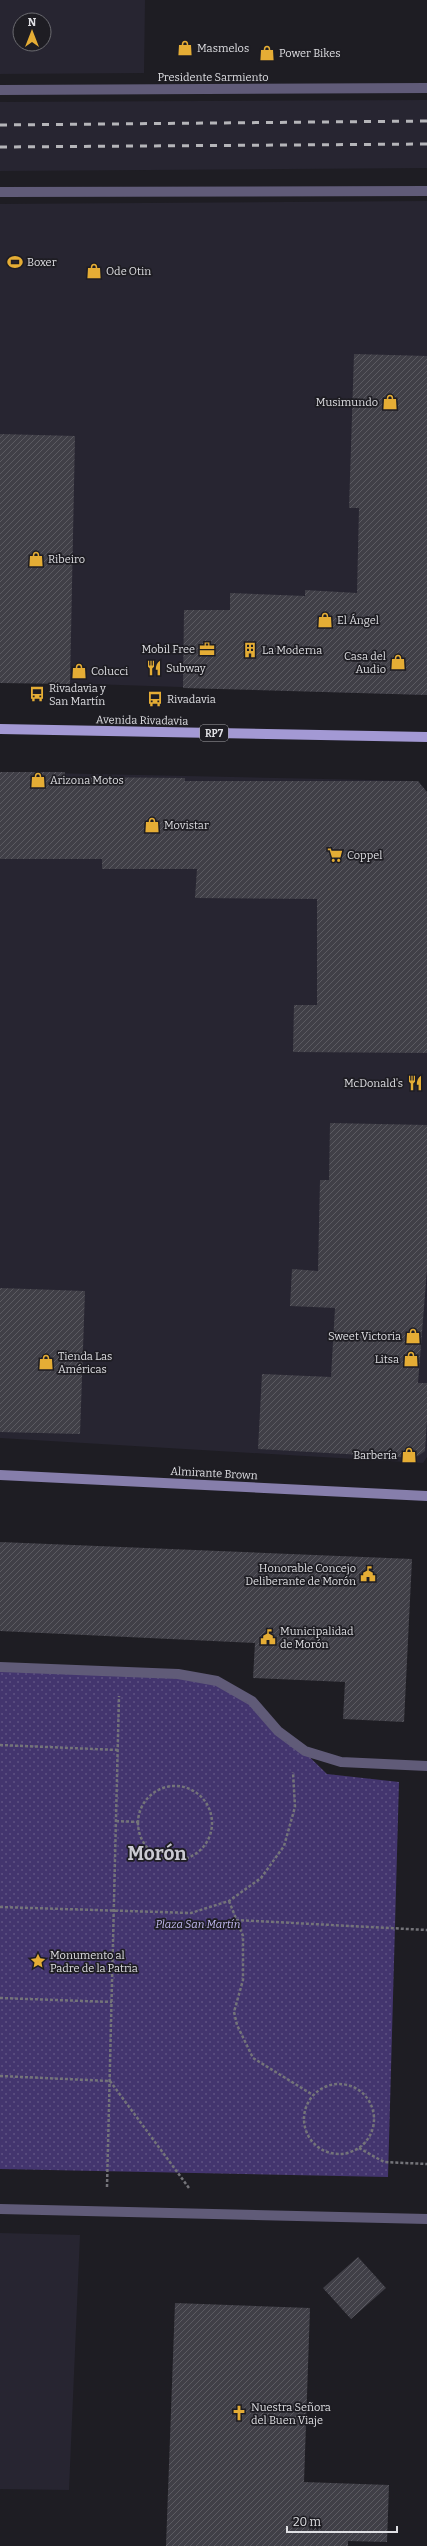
<svg xmlns="http://www.w3.org/2000/svg" width="427" height="2546" font-family="Bitter,serif">
	<defs>
		<pattern id="park-dots" width="8" height="8" patternUnits="userSpaceOnUse"><rect width="8" height="8" fill="#43356e"/><path d="M2 2h.1M6 6h.1" fill="none" stroke="#5e5283" stroke-width="1.8" stroke-linecap="round"/></pattern>
		<pattern id="building-hatch" width="6" height="6" patternUnits="userSpaceOnUse"><rect width="6" height="6" fill="#403f47"/><path d="M-1 1l2-2M0 6l6-6M5 7l2-2" fill="none" stroke="#5b5a61"/></pattern>
	</defs>
	<rect width="100%" height="100%" fill="#1e1d23"/>
	<path fill="#272531" fill-rule="evenodd" d="M 0,0 L 145,0 L 144,73 L 0,74 ZM 20,20 L 44,20 L 44,44 L 20,44 Z
		M 427,100 L 427,168 L 0,171 L 0,102 Z
		M 427,201 L 427,695 L 0,681 L 0,204 Z
		M 0,772 L 418,781 L 427,792 L 427,1457 L 423,1463 L 0,1438 Z
		M 0,2233 L 80,2235 L 69,2490 L 0,2489 Z"/>
	<path fill="url(#park-dots)" d="M 0,1667 L 217,1681 L 252,1701 L 327,1774 L 399,1782 L 388,2177 L 0,2169 Z"/>
	<path fill="url(#building-hatch)" d="M 354,354 L 427,356 L 427,695 L 183,688 L 184,610 L 230,610 L 230,593 L 305,596 L 305,590 L 357,593 L 359,508 L 349,508 Z
		M 0,434 L 75,436 L 70,684 L 0,683 Z
		M 0,772 L 65,772 L 65,777 L 185,778 L 185,781 L 418,781 L 427,792 L 427,1053 L 293,1052 L 294,1005 L 317,1005 L 317,899 L 195,898 L 197,869 L 102,869 L 102,859 L 0,859 Z
		M 330,1123 L 427,1125 L 427,1269 L 418,1383 L 427,1383 L 427,1419 L 425,1451 L 415,1458 L 258,1449 L 262,1374 L 331,1377 L 335,1308 L 290,1306 L 292,1269 L 318,1271 L 320,1180 L 329,1180 Z
		M 0,1288 L 85,1291 L 80,1434 L 0,1432 Z
		M 0,1542 L 412,1559 L 404,1722 L 343,1719 L 345,1682 L 253,1678 L 255,1643 L 0,1631 Z
		M 358,2257 L 386,2288 L 351,2319 L 323,2288 Z
		M 175,2303 L 310,2308 L 304,2482 L 389,2485 L 387,2542 L 348,2541 L 348,2546 L 166,2546 Z"/>
	<g fill="none" stroke-linecap="round" stroke-linejoin="round">
		<path stroke="#747479" stroke-width="2.5" stroke-dasharray="3 2" stroke-linecap="butt" d="M 0,1745 L 118,1750
			M138 1823a37 37 0 1 1 74 0a37 37 0 1 1-74 0Z
			M 116,1821 L 137,1822
			M 229,1901 L 243,1936 L 243,1980 L 234,2012 L 237,2025 L 253,2058 L 313,2095
			M 0,1907 L 191,1913 L 229,1901 L 261,1878 L 284,1846 L 295,1807 L 293,1772
			M 236,1920 L 427,1930
			M 0,1998 L 112,2002
			M 0,2076 L 110,2081 L 189,2188
			M304 2119a35 35 0 1 1 70 0a35 35 0 1 1-70 0Z
			M 359,2148 L 384,2162 L 427,2164
			M 107,2187 L 119,1696"/>
		<path stroke="#605b78" stroke-width="10" d="M 0,1667 L 178,1674 L 217,1681 L 252,1701 L 278,1731 L 305,1751 L 341,1762 L 427,1766"/>
		<path stroke="#605b78" stroke-width="10" d="M 0,90 L 427,88
			M 0,192 L 427,191
			M 0,2209 L 427,2219"/>
		<path stroke="#867eab" stroke-width="10" d="M 0,1475 L 427,1496"/>
		<path stroke="#a399d4" stroke-width="10" d="M 0,729 L 427,737"/>
		<path stroke="#b5b5b9" stroke-width="3" stroke-dasharray="7 7" stroke-linecap="butt" d="M 0,125 L 427,121
			M 0,147 L 427,144"/>
	</g>
	<defs>
		<g id="shop-bare" transform="scale(1.2)"><path d="M-5-2.5h2.3a2.7 3.5 0 0 1 5.4 0H5L5.5 6h-11ZM-1.5-2.5h3a1.5 2.3 0 0 0-3 0Z" fill="#e5ad35" stroke="#1e1d23" stroke-width="2.5" paint-order="stroke"/></g>
		<g id="stadium-bare" transform="scale(1.2)"><path d="M0-5a6.5 5 0 1 0 0 10a6.5 5 0 1 0 0-10ZM-3.5-1.8h7v3.6h-7Z" fill="#e5ad35" stroke="#1e1d23" stroke-width="2.5" paint-order="stroke"/></g>
		<g id="office-bare" transform="scale(1.2)"><path d="M-6-3h4V-5.5h4V-3h4V5H-6ZM-1-4.5V-3h2v-1.5ZM-6 0V1H6V0Z" fill="#e5ad35" stroke="#1e1d23" stroke-width="2.5" paint-order="stroke"/></g>
		<g id="building-bare" transform="scale(1.2)"><path d="M-4-6H4V6H1V3H-1V6H-4ZM-2.5-4.3h1.7v1.8h-1.7ZM.8-4.3h1.7v1.8H.8ZM-2.5-1h1.7V.8h-1.7ZM.8-1h1.7V.8H.8Z" fill="#e5ad35" stroke="#1e1d23" stroke-width="2.5" paint-order="stroke"/></g>
		<g id="restaurant-bare" transform="scale(1.2)"><path d="M-5-6h1v4h1v-4h1v4h1v-4h1v5L-1.5 .5V6h-2V.5L-5-1ZM5-6V6H3V1.5H1.5Q1.5-4 5-6Z" fill="#e5ad35" stroke="#1e1d23" stroke-width="2.5" paint-order="stroke"/></g>
		<g id="bus-bare" transform="scale(1.2)"><path d="M-5-6H5V4H4V6H2V4H-2V6H-4V4H-5ZM-3.5-4V0h7V-4ZM-3.5 1.2v1.5H-2V1.2ZM2 1.2v1.5H3.5V1.2Z" fill="#e5ad35" stroke="#1e1d23" stroke-width="2.5" paint-order="stroke"/></g>
		<g id="supermarket-bare" transform="scale(1.2)"><path d="M-6-5.5h2.5l.6 2H6L4.5 2H-2.5L-4.4-4H-6ZM-1.5 3.2a1.3 1.3 0 1 0 .1 0ZM3 3.2a1.3 1.3 0 1 0 .1 0Z" fill="#e5ad35" stroke="#1e1d23" stroke-width="2.5" paint-order="stroke"/></g>
		<g id="civic-bare" transform="scale(1.2)"><path d="M-.6-6.5H3V-4.5H.6V-3L4-1V1h2V6H-6V1h2V-1L-.6-3ZM-1.2 2.5V6h2.4V2.5Z" fill="#e5ad35" stroke="#1e1d23" stroke-width="2.5" paint-order="stroke"/></g>
		<g id="sight-bare" transform="scale(1.2)"><path d="M0-6L1.8-2.2L6-1.7L2.9 1.2L3.7 5.4L0 3.3L-3.7 5.4L-2.9 1.2L-6-1.7L-1.8-2.2Z" fill="#e5ad35" stroke="#1e1d23" stroke-width="2.5" paint-order="stroke"/></g>
		<g id="church-bare" transform="scale(1.2)"><path d="M-1.2-6h2.4v3.5h3.3v2.4h-3.3V6h-2.4V-.1h-3.3v-2.4h3.3Z" fill="#e5ad35" stroke="#1e1d23" stroke-width="2.5" paint-order="stroke"/></g>
	</defs>
	<g fill-rule="evenodd">
		<use href="#shop-bare" x="185" y="48"/>
		<use href="#shop-bare" x="267" y="53"/>
		<use href="#stadium-bare" x="15" y="262"/>
		<use href="#shop-bare" x="94" y="271"/>
		<use href="#shop-bare" x="390" y="402"/>
		<use href="#shop-bare" x="36" y="559"/>
		<use href="#shop-bare" x="325" y="620"/>
		<use href="#office-bare" x="207" y="649"/>
		<use href="#building-bare" x="250" y="650"/>
		<use href="#shop-bare" x="398" y="662"/>
		<use href="#restaurant-bare" x="154" y="668"/>
		<use href="#shop-bare" x="79" y="671"/>
		<use href="#bus-bare" x="37" y="694"/>
		<use href="#bus-bare" x="155" y="699"/>
		<use href="#shop-bare" x="38" y="780"/>
		<use href="#shop-bare" x="152" y="825"/>
		<use href="#supermarket-bare" x="335" y="855"/>
		<use href="#restaurant-bare" x="415" y="1083"/>
		<use href="#shop-bare" x="413" y="1336"/>
		<use href="#shop-bare" x="411" y="1359"/>
		<use href="#shop-bare" x="46" y="1362"/>
		<use href="#shop-bare" x="409" y="1455"/>
		<use href="#civic-bare" x="368" y="1574"/>
		<use href="#civic-bare" x="268" y="1637"/>
		<use href="#sight-bare" x="38" y="1961"/>
		<use href="#church-bare" x="239" y="2413"/>
	</g>
	<g text-anchor="middle" stroke-width="3.5" stroke-linejoin="round" paint-order="stroke">
		<rect fill="#1e1d23" stroke="#a5a5a9" stroke-width="1" x="200" y="725" width="28" height="16" rx="3"/>
		<g font-size="10" font-weight="bold" fill="#dfdfe3">
			<text x="214" y="737">RP7</text>
		</g>
		<g font-size="11" fill="#dfdfe3" stroke="#1e1d23" text-anchor="start">
			<text x="197" y="52">Masmelos</text>
			<text x="279" y="57">Power Bikes</text>
			<text x="27" y="266">Boxer</text>
			<text x="106" y="275">Ode Otin</text>
			<text x="378" y="406" text-anchor="end">Musimundo</text>
			<text x="48" y="563">Ribeiro</text>
			<text x="337" y="624">El Ángel</text>
			<text x="195" y="653" text-anchor="end">Mobil Free</text>
			<text x="262" y="654">La Moderna</text>
			<text x="386" y="660" text-anchor="end">Casa del<tspan x="386" dy="13">Audio</tspan></text>
			<text x="166" y="672">Subway</text>
			<text x="91" y="675">Colucci</text>
			<text x="49" y="692">Rivadavia y<tspan x="49" dy="13">San Martín</tspan></text>
			<text x="167" y="703">Rivadavia</text>
			<text x="50" y="784">Arizona Motos</text>
			<text x="164" y="829">Movistar</text>
			<text x="347" y="859">Coppel</text>
			<text x="403" y="1087" text-anchor="end">McDonald's</text>
			<text x="401" y="1340" text-anchor="end">Sweet Victoria</text>
			<text x="58" y="1360">Tienda Las<tspan x="58" dy="13">Américas</tspan></text>
			<text x="399" y="1363" text-anchor="end">Litsa</text>
			<text x="397" y="1459" text-anchor="end">Barbería</text>
			<text x="356" y="1572" text-anchor="end">Honorable Concejo<tspan x="356" dy="13">Deliberante de Morón</tspan></text>
			<text x="280" y="1635">Municipalidad<tspan x="280" dy="13">de Morón</tspan></text>
			<text x="50" y="1959">Monumento al<tspan x="50" dy="13">Padre de la Patria</tspan></text>
			<text x="251" y="2411">Nuestra Señora<tspan x="251" dy="13">del Buen Viaje</tspan></text>
		</g>
		<g font-size="11" fill="#dfdfe3" stroke="#1e1d23">
			<text x="213" y="81">Presidente Sarmiento</text>
			<text transform="translate(142 720) rotate(1)" y="4">Avenida Rivadavia</text>
			<text transform="translate(214 1473) rotate(3)" y="4">Almirante Brown</text>
		</g>
		<g font-size="11" font-style="italic" fill="#c3baf2" stroke="#1e1d23">
			<text x="198" y="1928">Plaza San Martín</text>
		</g>
		<g font-size="19" font-weight="bold" fill="#cbcad2" stroke="#1e1d23">
			<text x="157" y="1860">Morón</text>
		</g>
	</g>
	<g transform="translate(32 32)"><circle r="19" fill="#1e1d23" stroke="#6b6b70"/>
	<path d="M0-3L7 15L0 10L-7 15Z" fill="#e5ad35"/>
	<text y="-6" font-size="11" font-weight="bold" text-anchor="middle" fill="#dfdfe3">N</text>
	</g>
	<path d="M287 2526v6h110v-6" fill="none" stroke="#dfdfe3" stroke-width="2"/>
	<text x="293" y="2526" font-size="12" fill="#dfdfe3" stroke="#1e1d23" stroke-width="3" paint-order="stroke">20 m</text>
</svg>
